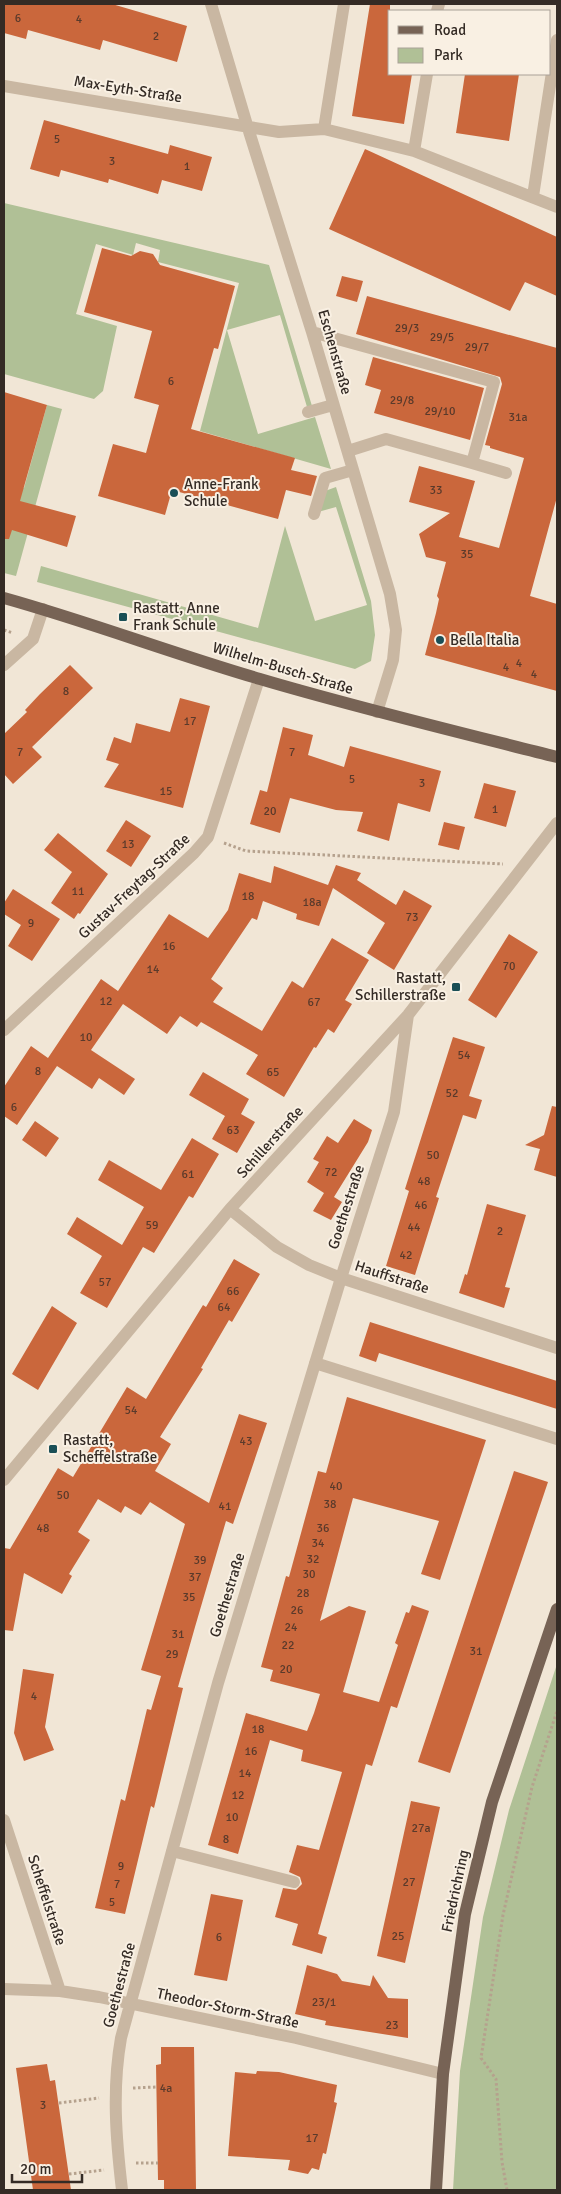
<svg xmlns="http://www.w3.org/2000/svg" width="561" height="2194" font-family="Signika,sans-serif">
	<rect width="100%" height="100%" fill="#f1e6d6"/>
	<path fill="#b0c096" d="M 4,203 L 269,265 L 312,406 L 307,407 L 280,315 L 227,330 L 258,434 L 315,417 L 331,469 L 200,431 L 239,283 L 158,262 L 160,250 L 136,243 L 133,255 L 96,244 L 76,314 L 117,326 L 103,391 L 94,399 L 4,374 Z
		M 47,405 L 62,409 L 16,576 L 4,573 L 4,483 L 24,488 Z
		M 336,487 L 371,601 L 375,635 L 371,661 L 355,669 L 37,582 L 41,566 L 258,628 L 285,526 L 315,621 L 367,605 L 336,507 L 318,512 L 325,491 Z
		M 557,1664 L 557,2190 L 453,2190 L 460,2071 L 483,1917 L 509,1810 Z"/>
	<path fill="#ca673c" d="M 4,4 L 112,4 L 187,26 L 177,62 L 103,40 L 100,50 L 28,30 L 26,39 L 4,33 Z
		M 370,4 L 390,4 L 390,74 L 412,74 L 404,124 L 352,116 Z
		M 465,74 L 519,74 L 509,141 L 456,133 Z
		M 44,120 L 168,154 L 170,145 L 212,157 L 202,191 L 162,180 L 158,194 L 109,179 L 108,183 L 61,170 L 59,177 L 30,169 Z
		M 365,149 L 557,237 L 557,296 L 525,282 L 510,311 L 329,229 Z
		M 102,248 L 131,256 L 140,251 L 153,254 L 160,265 L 235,286 L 218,349 L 214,348 L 191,429 L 295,458 L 291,470 L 317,476 L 311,496 L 286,490 L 278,519 L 172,490 L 165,515 L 98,496 L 113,444 L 146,453 L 159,405 L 134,398 L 152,331 L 84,312 Z
		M 342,276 L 363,281 L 357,302 L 336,296 Z
		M 367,296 L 557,348 L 557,497 L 530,596 L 557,604 L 557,691 L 425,655 L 436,613 L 439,599 L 437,596 L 446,562 L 426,557 L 419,534 L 450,513 L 409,502 L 419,466 L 475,481 L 459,537 L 499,548 L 524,458 L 490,448 L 490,446 L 485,445 L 502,384 L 500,377 L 356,334 Z
		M 373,357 L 484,388 L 470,440 L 374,413 L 381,390 L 365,385 Z
		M 4,392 L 47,405 L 20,501 L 76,516 L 67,547 L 12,530 L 9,539 L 4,539 Z
		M 70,665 L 93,688 L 32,747 L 42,757 L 13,784 L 4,774 L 4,734 L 27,712 L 25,710 L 40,694 Z
		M 180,698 L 210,706 L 183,808 L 104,787 L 119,764 L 106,760 L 114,737 L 131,743 L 136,723 L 170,732 Z
		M 283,727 L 313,735 L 308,755 L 344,767 L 350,746 L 441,771 L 430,812 L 398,803 L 389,841 L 357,831 L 363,812 L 336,810 L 290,798 L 280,833 L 250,824 L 260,790 L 267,792 Z
		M 484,783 L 516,791 L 506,827 L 474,818 Z
		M 126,820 L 151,836 L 131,867 L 106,851 Z
		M 444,822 L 465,827 L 459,850 L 438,845 Z
		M 58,833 L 108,874 L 80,914 L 78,913 L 74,919 L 51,903 L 72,872 L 44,850 Z
		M 336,865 L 361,873 L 357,880 L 396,905 L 404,890 L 432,906 L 394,970 L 367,953 L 385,923 L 333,888 L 319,926 L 296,919 L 297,914 L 263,901 L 257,920 L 252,918 L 211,979 L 223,988 L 213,1002 L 262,1031 L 292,981 L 303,988 L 332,938 L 369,960 L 345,1000 L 352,1004 L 334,1033 L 328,1029 L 316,1048 L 314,1047 L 284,1097 L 246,1074 L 258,1055 L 201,1022 L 197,1027 L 180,1016 L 167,1034 L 123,1004 L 91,1050 L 135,1079 L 124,1095 L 99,1078 L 92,1089 L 57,1066 L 17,1125 L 4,1116 L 4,1087 L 31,1046 L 48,1058 L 101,979 L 118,991 L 169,914 L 208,938 L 228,910 L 239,873 L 271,883 L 274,866 L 328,885 Z
		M 13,889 L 60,919 L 32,961 L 8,946 L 21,925 L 4,914 L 4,903 Z
		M 509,934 L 538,952 L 496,1018 L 468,1000 Z
		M 453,1037 L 485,1047 L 469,1096 L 482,1100 L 476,1119 L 463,1115 L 436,1197 L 439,1198 L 415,1275 L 386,1266 L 409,1191 L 405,1189 Z
		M 203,1072 L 249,1099 L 241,1114 L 255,1122 L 237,1153 L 212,1139 L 225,1116 L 189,1095 Z
		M 552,1106 L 557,1107 L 557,1177 L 534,1170 L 540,1149 L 525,1145 L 544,1135 Z
		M 354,1119 L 372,1130 L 368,1142 L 334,1197 L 342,1202 L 331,1220 L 313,1211 L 324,1193 L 307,1182 L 319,1162 L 313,1159 L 327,1136 L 338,1143 Z
		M 35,1121 L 59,1138 L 46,1157 L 22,1140 Z
		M 192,1138 L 219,1154 L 193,1198 L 189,1196 L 154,1253 L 143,1247 L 107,1308 L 80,1293 L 102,1256 L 67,1234 L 77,1217 L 122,1245 L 144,1207 L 98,1180 L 109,1160 L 161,1190 Z
		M 487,1204 L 526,1215 L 505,1287 L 510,1288 L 504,1308 L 459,1293 L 465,1274 L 467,1275 Z
		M 234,1259 L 260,1274 L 232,1322 L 229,1320 L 201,1368 L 203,1369 L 160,1437 L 171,1444 L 155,1471 L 209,1503 L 239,1414 L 267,1423 L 233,1524 L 226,1521 L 195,1627 L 178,1687 L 183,1688 L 154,1808 L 151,1806 L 125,1914 L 95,1908 L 121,1799 L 125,1801 L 147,1709 L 151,1710 L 161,1676 L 141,1670 L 185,1524 L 150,1502 L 141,1515 L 125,1506 L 121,1513 L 98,1499 L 78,1532 L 90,1540 L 69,1574 L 72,1576 L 62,1594 L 24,1573 L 13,1631 L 4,1630 L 4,1548 L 10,1549 L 58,1468 L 73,1477 L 127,1387 L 146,1399 L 203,1305 L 206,1307 Z
		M 52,1306 L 77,1323 L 38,1390 L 12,1374 Z
		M 370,1322 L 557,1381 L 557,1409 L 379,1353 L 376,1362 L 359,1356 Z
		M 347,1397 L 486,1440 L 440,1580 L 421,1574 L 439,1521 L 353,1498 L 320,1621 L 349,1606 L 366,1611 L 343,1692 L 379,1702 L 398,1645 L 395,1643 L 406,1612 L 409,1613 L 412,1605 L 429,1611 L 397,1708 L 391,1706 L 372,1766 L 366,1764 L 318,1934 L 327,1937 L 322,1954 L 292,1945 L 298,1924 L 275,1917 L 283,1888 L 296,1890 L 302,1884 L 300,1877 L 289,1872 L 297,1845 L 319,1850 L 342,1772 L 301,1761 L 303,1750 L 270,1740 L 238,1854 L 208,1845 L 246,1713 L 307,1731 L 314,1713 L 320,1694 L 270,1681 L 273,1670 L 261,1667 L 286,1576 L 289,1577 L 318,1471 L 326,1473 Z
		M 514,1471 L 548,1482 L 450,1773 L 418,1762 Z
		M 23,1669 L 54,1674 L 45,1727 L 54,1750 L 24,1761 L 14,1733 Z
		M 411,1801 L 440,1807 L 405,1963 L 377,1956 Z
		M 211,1894 L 243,1900 L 227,1981 L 194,1975 Z
		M 307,1965 L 337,1974 L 342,1981 L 370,1986 L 373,1975 L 388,1998 L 408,1999 L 408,2038 L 325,2025 L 326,2021 L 295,2014 Z
		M 161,2047 L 194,2047 L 196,2190 L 164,2190 L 164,2180 L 158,2180 L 156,2065 L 161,2064 Z
		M 47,2064 L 50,2081 L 55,2080 L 71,2190 L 33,2190 L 16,2068 Z
		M 257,2071 L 279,2072 L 337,2085 L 334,2102 L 337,2103 L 326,2154 L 323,2153 L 319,2170 L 312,2168 L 308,2174 L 288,2170 L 290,2160 L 228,2156 L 235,2072 L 256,2074 Z"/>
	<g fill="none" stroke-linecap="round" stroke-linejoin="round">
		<path stroke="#b5a18d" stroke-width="3" stroke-dasharray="2.5 2.5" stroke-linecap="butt" d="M 4,630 L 13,633
			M 224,843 L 246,851 L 503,864
			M 133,2088 L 156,2087
			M 59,2103 L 99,2098
			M 136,2163 L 158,2163
			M 69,2174 L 104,2170
			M 507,2190 L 502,2162 L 496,2079 L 481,2058 L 503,1915 L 532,1787 L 557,1711"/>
		<path stroke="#c9b7a2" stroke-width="12" d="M 211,4 L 247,125 L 312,332 L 390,594 L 396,630 L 393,660 L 377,712
			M 437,11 L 439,4
			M 4,86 L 279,132 L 324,129 L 414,151 L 557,207
			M 324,129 L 344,4
			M 414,151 L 427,74
			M 533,196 L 557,40
			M 312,332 L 494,382 L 472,463 L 386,439 L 348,451
			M 308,412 L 333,405
			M 472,463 L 506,473
			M 314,514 L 325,478 L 353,470
			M 4,665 L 33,639 L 43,609
			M 4,1030 L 194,853 L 208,837 L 259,679
			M 230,1209 L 277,1247 L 309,1265 L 341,1278 L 557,1348
			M 315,1363 L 557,1439
			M 4,1480 L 230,1209 L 408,1015 L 557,823
			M 4,1820 L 60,1991
			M 172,1851 L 294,1882
			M 4,1989 L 60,1991 L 99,1997 L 296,2038 L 443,2074
			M 122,2190 C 116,2139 112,2089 121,2038 L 218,1683 L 341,1278 L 394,1112 L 408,1015"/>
		<path stroke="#776355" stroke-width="12" d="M 4,598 C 90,622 174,654 260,679 C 358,708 458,732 557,757
			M 436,2190 L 443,2074 L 465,1914 L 492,1802 L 557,1609"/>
	</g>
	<g fill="#1a4f56" stroke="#f9f0e3" stroke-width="2">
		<circle cx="174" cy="493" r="5"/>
		<rect x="118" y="612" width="10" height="10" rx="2.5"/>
		<circle cx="440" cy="640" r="5"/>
		<rect x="451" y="982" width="10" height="10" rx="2.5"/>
		<rect x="48" y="1444" width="10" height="10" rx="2.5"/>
	</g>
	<g text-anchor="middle" stroke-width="4" stroke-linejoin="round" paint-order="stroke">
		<g font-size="12" fill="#5a3a2b">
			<text x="18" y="22">6</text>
			<text x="79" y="23">4</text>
			<text x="156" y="40">2</text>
			<text x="57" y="143">5</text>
			<text x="112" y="165">3</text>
			<text x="187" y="170">1</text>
			<text x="407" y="332">29/3</text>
			<text x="442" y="341">29/5</text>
			<text x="477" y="351">29/7</text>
			<text x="171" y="385">6</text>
			<text x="402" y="404">29/8</text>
			<text x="440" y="415">29/10</text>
			<text x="518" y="421">31a</text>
			<text x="436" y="494">33</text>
			<text x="467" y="558">35</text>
			<text x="519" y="667">4</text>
			<text x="506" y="671">4</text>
			<text x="534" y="678">4</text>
			<text x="66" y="695">8</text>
			<text x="190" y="725">17</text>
			<text x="20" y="756">7</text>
			<text x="292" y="756">7</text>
			<text x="352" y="783">5</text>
			<text x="422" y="787">3</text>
			<text x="166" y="795">15</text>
			<text x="495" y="813">1</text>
			<text x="270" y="815">20</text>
			<text x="128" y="848">13</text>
			<text x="78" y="895">11</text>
			<text x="248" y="900">18</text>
			<text x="312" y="906">18a</text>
			<text x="412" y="921">73</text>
			<text x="31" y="927">9</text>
			<text x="169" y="950">16</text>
			<text x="509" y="970">70</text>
			<text x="153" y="973">14</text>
			<text x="106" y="1005">12</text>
			<text x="314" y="1006">67</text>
			<text x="86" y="1041">10</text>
			<text x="464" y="1059">54</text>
			<text x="38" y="1075">8</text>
			<text x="273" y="1076">65</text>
			<text x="452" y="1097">52</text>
			<text x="14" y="1111">6</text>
			<text x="233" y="1134">63</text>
			<text x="433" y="1159">50</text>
			<text x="331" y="1176">72</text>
			<text x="188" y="1178">61</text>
			<text x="424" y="1185">48</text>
			<text x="421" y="1209">46</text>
			<text x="152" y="1229">59</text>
			<text x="414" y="1231">44</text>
			<text x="500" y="1235">2</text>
			<text x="406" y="1259">42</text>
			<text x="105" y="1286">57</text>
			<text x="233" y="1295">66</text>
			<text x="224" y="1311">64</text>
			<text x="131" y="1414">54</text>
			<text x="246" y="1445">43</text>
			<text x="336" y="1490">40</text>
			<text x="63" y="1499">50</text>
			<text x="330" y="1508">38</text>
			<text x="225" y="1510">41</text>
			<text x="43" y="1532">48</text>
			<text x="323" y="1532">36</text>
			<text x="318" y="1547">34</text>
			<text x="313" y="1563">32</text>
			<text x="200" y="1564">39</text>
			<text x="309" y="1578">30</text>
			<text x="195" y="1581">37</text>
			<text x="303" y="1597">28</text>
			<text x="189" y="1601">35</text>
			<text x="297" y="1614">26</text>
			<text x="291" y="1631">24</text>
			<text x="178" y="1638">31</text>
			<text x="288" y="1649">22</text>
			<text x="476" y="1655">31</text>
			<text x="172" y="1658">29</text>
			<text x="286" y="1673">20</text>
			<text x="34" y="1700">4</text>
			<text x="258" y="1733">18</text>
			<text x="251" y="1755">16</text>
			<text x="245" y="1777">14</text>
			<text x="238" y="1799">12</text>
			<text x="232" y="1821">10</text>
			<text x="421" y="1832">27a</text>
			<text x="226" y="1843">8</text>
			<text x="121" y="1870">9</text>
			<text x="409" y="1886">27</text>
			<text x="117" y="1888">7</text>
			<text x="112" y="1906">5</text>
			<text x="398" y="1940">25</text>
			<text x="219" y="1941">6</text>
			<text x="324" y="2006">23/1</text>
			<text x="392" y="2029">23</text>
			<text x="166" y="2092">4a</text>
			<text x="43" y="2109">3</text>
			<text x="312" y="2142">17</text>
		</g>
		<g font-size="15" fill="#342b25" stroke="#f9f0e3">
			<text transform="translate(128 89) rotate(9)" y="5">Max-Eyth-Straße</text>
			<text transform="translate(335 352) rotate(74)" y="5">Eschenstraße</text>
			<text transform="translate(283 668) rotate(17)" y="5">Wilhelm-Busch-Straße</text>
			<text transform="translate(134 886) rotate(-43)" y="5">Gustav-Freytag-Straße</text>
			<text transform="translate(270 1142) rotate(-48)" y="5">Schillerstraße</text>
			<text transform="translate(346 1207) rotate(-72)" y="5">Goethestraße</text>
			<text transform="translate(392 1277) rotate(18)" y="5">Hauffstraße</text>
			<text transform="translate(227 1595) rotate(-73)" y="5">Goethestraße</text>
			<text transform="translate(455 1891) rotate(-78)" y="5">Friedrichring</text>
			<text transform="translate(47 1900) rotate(72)" y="5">Scheffelstraße</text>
			<text transform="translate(119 1985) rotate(-75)" y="5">Goethestraße</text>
			<text transform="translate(228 2008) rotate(12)" y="5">Theodor-Storm-Straße</text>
		</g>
		<g font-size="15" fill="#342b25" stroke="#f9f0e3" text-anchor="start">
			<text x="184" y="489">Anne-Frank<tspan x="184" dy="17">Schule</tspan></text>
			<text x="133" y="613">Rastatt, Anne<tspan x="133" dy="17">Frank Schule</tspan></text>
			<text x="450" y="645">Bella Italia</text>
			<text x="446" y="983" text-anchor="end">Rastatt,<tspan x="446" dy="17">Schillerstraße</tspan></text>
			<text x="63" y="1445">Rastatt,<tspan x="63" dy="17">Scheffelstraße</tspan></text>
		</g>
	</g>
	<rect width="561" height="2194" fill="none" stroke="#342b25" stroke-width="10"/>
	<rect x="388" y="10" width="162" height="65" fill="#f9f0e3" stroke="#aaa197"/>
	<rect x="398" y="26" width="25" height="8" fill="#776355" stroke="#aaa197"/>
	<text x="434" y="35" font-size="15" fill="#342b25">Road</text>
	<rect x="398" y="48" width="25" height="15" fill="#b0c096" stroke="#aaa197"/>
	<text x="434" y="60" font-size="15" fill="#342b25">Park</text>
	<path d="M12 2174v8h70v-8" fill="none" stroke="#342b25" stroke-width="2.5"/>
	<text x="20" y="2174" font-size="15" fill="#342b25" stroke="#f9f0e3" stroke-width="4" paint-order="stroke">20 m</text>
</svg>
